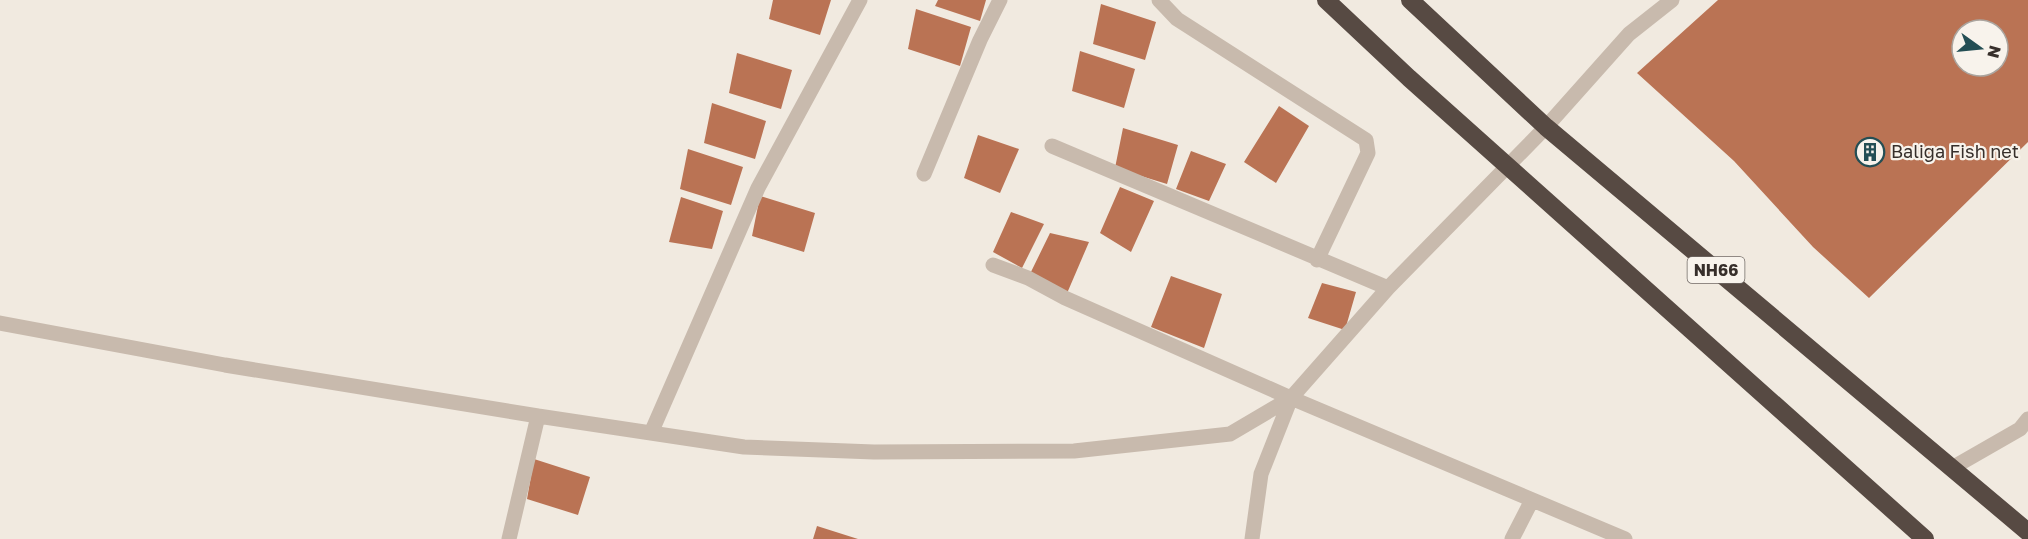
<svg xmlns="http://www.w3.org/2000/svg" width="2028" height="539" font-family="'Golos Text',sans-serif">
	<rect width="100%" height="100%" fill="#f1eae0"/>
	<path fill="#ba7354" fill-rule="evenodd" d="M 773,0 L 831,0 L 820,35 L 769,19 Z
		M 938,0 L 986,0 L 980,21 L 935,6 Z
		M 1718,0 L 2028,0 L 2028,142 L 1869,298 L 1813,247 L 1734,161 L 1637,73 ZM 1962,30 L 1998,30 L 1998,66 L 1962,66 Z
		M 1101,4 L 1156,22 L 1145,60 L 1093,44 Z
		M 916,9 L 971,27 L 960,66 L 908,49 Z
		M 1080,51 L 1135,69 L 1124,108 L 1072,91 Z
		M 737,53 L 792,70 L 781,109 L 729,93 Z
		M 712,103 L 766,121 L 755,159 L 704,143 Z
		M 1279,106 L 1309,126 L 1276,183 L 1244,162 Z
		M 1123,128 L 1178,145 L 1167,184 L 1115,168 Z
		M 978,135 L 1019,149 L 1000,193 L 964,178 Z
		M 688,149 L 743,167 L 731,205 L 680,189 Z
		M 1191,151 L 1226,164 L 1209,201 L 1176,189 Z
		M 1120,187 L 1154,201 L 1131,252 L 1100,233 Z
		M 760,196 L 815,213 L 804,252 L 752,236 Z
		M 681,197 L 723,211 L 712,249 L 669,242 Z
		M 1011,212 L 1044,224 L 1022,268 L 993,252 Z
		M 1050,233 L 1089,242 L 1065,298 L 1028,278 Z
		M 1171,276 L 1222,294 L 1204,348 L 1151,327 Z
		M 1322,283 L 1356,292 L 1345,330 L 1308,318 Z
		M 534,459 L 590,477 L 578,515 L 527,499 Z
		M 817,526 L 858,539 L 813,539 Z"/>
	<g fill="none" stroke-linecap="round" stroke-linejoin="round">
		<path stroke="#c8baad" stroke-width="15" d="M 1159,0 L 1177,19 L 1366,140 L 1368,153 L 1317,260
			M 1052,146 L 1388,288
			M 924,174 L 980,40 L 1000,0
			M 993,265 L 1028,278 L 1065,298 L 1291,398 L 1625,539
			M 0,323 L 225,365 L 538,416 L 509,539
			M 538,416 L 744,447 L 874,452 L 1074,451 L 1230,434 L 1291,398 L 1388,288 L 1546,127 L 1629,34 L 1672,0
			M 651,433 L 758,188 L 860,0
			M 1952,468 L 2020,429 L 2028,419
			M 1252,539 L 1261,474 L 1291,398
			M 1512,539 L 1532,500"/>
		<path stroke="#574a43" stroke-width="18" d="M 1326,0 L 1409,78 L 1925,539
			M 1410,0 L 1546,127 L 2028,532"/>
	</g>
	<defs>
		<g id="building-ring" transform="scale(1.5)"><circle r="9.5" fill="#f8f3ec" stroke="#244e54" stroke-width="1.5"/><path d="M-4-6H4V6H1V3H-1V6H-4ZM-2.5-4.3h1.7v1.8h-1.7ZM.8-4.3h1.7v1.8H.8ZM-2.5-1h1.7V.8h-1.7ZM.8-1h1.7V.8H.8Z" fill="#244e54"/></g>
	</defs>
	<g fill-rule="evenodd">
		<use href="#building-ring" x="1870" y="152"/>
	</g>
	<g text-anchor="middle" stroke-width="4.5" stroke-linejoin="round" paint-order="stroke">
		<rect fill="#f8f3ec" stroke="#716a65" stroke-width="1.5" x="1687.5" y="257" width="57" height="26" rx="4.5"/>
		<g font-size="16" font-weight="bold" fill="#372f2b">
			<text x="1716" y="276">NH66</text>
		</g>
		<g font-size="18" fill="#372f2b" stroke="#f8f3ec" text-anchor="start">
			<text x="1891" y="158">Baliga Fish net</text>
		</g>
	</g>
	<g transform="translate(1980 48) rotate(105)"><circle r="28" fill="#f8f3ec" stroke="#aba59f" stroke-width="1.5"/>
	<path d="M0-4.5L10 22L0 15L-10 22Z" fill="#244e54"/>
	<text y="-9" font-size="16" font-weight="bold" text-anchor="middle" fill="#372f2b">N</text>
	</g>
</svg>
